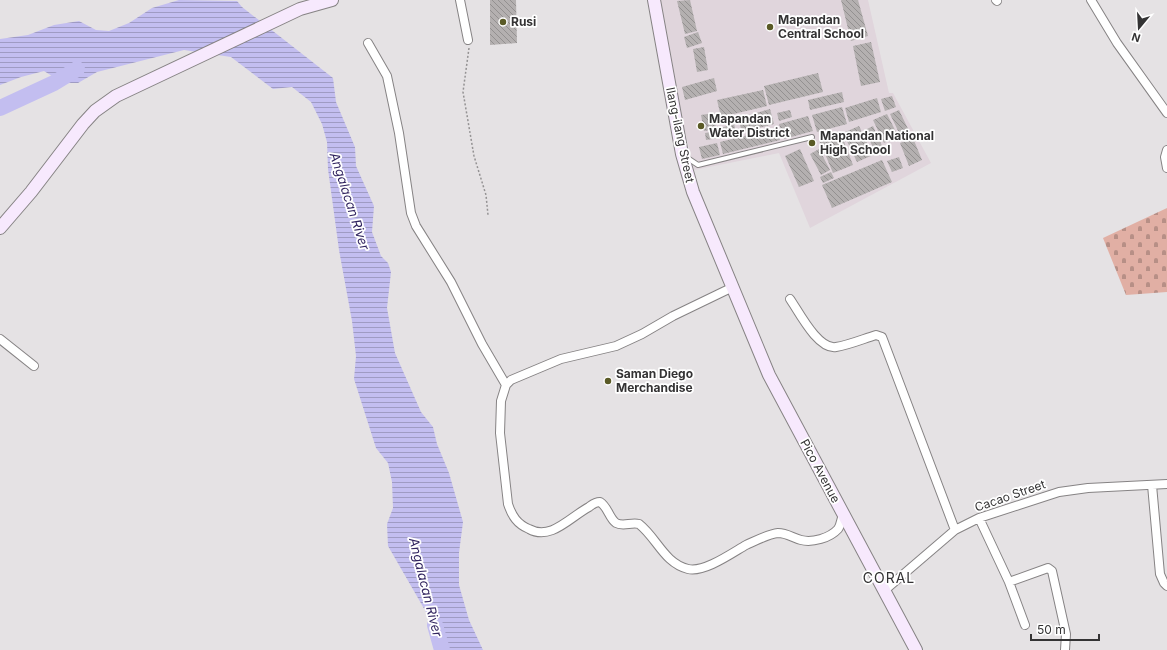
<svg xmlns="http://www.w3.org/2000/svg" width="1167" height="650" font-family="Inter,sans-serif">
	<defs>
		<pattern id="cemetery-stones" width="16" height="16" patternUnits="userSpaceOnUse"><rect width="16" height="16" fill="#e1afa4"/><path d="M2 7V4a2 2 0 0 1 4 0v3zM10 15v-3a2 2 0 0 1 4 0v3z" fill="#b78f86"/></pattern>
		<pattern id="water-rules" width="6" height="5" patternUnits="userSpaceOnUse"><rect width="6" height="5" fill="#c3bef0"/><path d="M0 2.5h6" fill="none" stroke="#9f9bc3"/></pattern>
		<pattern id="building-back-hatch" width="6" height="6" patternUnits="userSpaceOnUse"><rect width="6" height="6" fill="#b4b0b0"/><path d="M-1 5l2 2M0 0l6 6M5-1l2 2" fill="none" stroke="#939090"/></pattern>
	</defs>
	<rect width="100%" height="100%" fill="#e5e2e4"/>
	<path fill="#e0d5dc" d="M 660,0 L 868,0 L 889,93 L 893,93 L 931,163 L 810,228 L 779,153 L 694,170 L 681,113 Z"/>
	<path fill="url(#cemetery-stones)" d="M 1167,208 L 1167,292 L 1126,295 L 1103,238 Z"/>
	<path fill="url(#water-rules)" d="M 179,0 L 237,1 L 242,7 L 333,78 L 336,102 L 355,147 L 356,166 L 374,206 L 372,232 L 381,256 L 388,263 L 391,272 L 387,308 L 395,353 L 421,412 L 433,427 L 437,444 L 449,473 L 463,522 L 459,553 L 459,585 L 469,620 L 483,650 L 442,650 L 426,612 L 388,546 L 387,524 L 393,508 L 392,482 L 388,463 L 376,448 L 354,379 L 356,356 L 352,321 L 339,250 L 328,169 L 327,142 L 322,124 L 311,102 L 292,87 L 273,89 L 231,57 L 184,50 L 97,72 L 78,83 L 63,83 L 44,71 L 21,77 L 0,85 L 0,39 L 28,35 L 54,25 L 79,21 L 96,30 L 109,31 L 129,23 L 152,8 Z"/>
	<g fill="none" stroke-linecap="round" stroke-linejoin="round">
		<path stroke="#c3bef0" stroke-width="16" d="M 0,108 L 54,83 L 77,69
			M 435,625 L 442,650"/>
	</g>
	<path fill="url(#building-back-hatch)" d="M 490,0 L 516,0 L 517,43 L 490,45 Z
		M 690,0 L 697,31 L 685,34 L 677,1 Z
		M 841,0 L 858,0 L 868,36 L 851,41 Z
		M 698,32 L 702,43 L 687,48 L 684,37 Z
		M 871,42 L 880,82 L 861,86 L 853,46 Z
		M 704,47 L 708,70 L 697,72 L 693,49 Z
		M 818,73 L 823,92 L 769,105 L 764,86 Z
		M 714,78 L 717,91 L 685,100 L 682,87 Z
		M 763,90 L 767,106 L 721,117 L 717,100 Z
		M 842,92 L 844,102 L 810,110 L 808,100 Z
		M 892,96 L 896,107 L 885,111 L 881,99 Z
		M 877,98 L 881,112 L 849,122 L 845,108 Z
		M 842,107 L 847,124 L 817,132 L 812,115 Z
		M 770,109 L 774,124 L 742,132 L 738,118 Z
		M 790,110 L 792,117 L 779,121 L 777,113 Z
		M 899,110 L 910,133 L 901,137 L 890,114 Z
		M 714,113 L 716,129 L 704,131 L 701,115 Z
		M 887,114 L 898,136 L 884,143 L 873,120 Z
		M 808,116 L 813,131 L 784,139 L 779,124 Z
		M 734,124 L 737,135 L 721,138 L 720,128 Z
		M 859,126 L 873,155 L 857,162 L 843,133 Z
		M 873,126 L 883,148 L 875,152 L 865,130 Z
		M 776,128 L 780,140 L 723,154 L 720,142 Z
		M 718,131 L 719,138 L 706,140 L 705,133 Z
		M 841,134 L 853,165 L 833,173 L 820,142 Z
		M 913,138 L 922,160 L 909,166 L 900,143 Z
		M 717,143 L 720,155 L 702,159 L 699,147 Z
		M 800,149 L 814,181 L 799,187 L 785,156 Z
		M 819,149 L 830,170 L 821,175 L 810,154 Z
		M 899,157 L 903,168 L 892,172 L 887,161 Z
		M 882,160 L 892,182 L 832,208 L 822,185 Z
		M 831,172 L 834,178 L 823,183 L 820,177 Z"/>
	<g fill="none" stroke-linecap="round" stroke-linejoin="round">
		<g stroke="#868384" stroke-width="6">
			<path id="lane" d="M 686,157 L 698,165 L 812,137"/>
		</g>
		<g stroke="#868384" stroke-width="10">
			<path id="street" d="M 460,0 L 468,40
				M 996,0 L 997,1
				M 1091,0 L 1117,43 L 1167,113
				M 368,43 L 387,76 L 399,133 L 411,213 L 416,226 L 451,282 L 482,344 L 506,385
				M 1167,150 L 1165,157 L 1167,168
				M 733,287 L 673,316 L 642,334 L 616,346 L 561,359 L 511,380 L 506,385 L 501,401 L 500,433 L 508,504 C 512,516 517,524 529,529 C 551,541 570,517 589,507 C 593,504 595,502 600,502 C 608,507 609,518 616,523 C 623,527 631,522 639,524 C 657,538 664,563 688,569 C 704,573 732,553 746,545 C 755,541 768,534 778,533 C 787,533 793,538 801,540 C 812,543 830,538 838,529 C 841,525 841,519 843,515
				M 790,299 C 799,312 818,350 836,347 C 849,345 863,339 876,335 L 882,337 L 955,530
				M 0,339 L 34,366
				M 1152,485 L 1160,574 L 1164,583 L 1167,586
				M 979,518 L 1009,582 L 1025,625
				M 1009,582 L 1048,568 L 1052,571 L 1066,634 L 1065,650
				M 885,590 L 955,530 L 979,518 L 1059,492 L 1088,488 L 1167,484"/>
		</g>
		<g stroke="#868384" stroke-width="14">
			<path id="secondary" d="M 654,0 L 682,154 L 693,192 L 769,375 L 916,650
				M 0,228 L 31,192 L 83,124 L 95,111 L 116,96 L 300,9 L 332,0"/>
		</g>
		<path stroke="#949293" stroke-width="1.5" stroke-dasharray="2 2" stroke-linecap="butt" d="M 469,48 L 463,92 L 474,156 L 486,195 L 488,215"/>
		<use href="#lane" stroke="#fff" stroke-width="4"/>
		<use href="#street" stroke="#fff" stroke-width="8"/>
		<use href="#secondary" stroke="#f7e9fd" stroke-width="12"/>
	</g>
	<g fill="#5a5a26" stroke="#fff" stroke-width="1.5">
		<circle cx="503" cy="22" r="4"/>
		<circle cx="770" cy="27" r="4"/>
		<circle cx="701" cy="126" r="4"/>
		<circle cx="812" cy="143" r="4"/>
		<circle cx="608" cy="381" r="4"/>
	</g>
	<g text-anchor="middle" stroke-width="3.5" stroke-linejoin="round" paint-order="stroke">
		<g font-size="12" font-weight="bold" fill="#343334" stroke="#fff" text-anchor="start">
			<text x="778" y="24">Mapandan<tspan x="778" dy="14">Central School</tspan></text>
			<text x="511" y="26">Rusi</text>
			<text x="709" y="123">Mapandan<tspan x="709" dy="14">Water District</tspan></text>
			<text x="820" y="140">Mapandan National<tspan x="820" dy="14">High School</tspan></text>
			<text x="616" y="378">Saman Diego<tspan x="616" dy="14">Merchandise</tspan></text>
		</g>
		<g font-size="12" fill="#343334" stroke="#fff">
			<text transform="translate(680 135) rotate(78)" y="4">Ilang-ilang Street</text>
			<text transform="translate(820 471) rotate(62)" y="4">Pico Avenue</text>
			<text transform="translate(1010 496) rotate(-19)" y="4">Cacao Street</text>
		</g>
		<g font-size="13" font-style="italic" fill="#322560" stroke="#fff">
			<text transform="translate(350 201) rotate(72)" y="5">Angalacan River</text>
			<text transform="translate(426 587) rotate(76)" y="5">Angalacan River</text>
		</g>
		<g font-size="14" letter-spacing="1" fill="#343334" stroke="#fff">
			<text x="889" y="583">CORAL</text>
		</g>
	</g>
	<g transform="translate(1139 28) rotate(198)" stroke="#ffffff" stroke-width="3" paint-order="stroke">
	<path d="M0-3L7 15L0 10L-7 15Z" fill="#343334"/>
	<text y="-6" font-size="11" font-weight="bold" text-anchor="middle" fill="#343334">N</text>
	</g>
	<path d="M1031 634v6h68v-6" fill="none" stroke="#343334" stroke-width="2"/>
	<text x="1037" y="634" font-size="12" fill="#343334" stroke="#ffffff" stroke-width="3" paint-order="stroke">50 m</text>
</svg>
